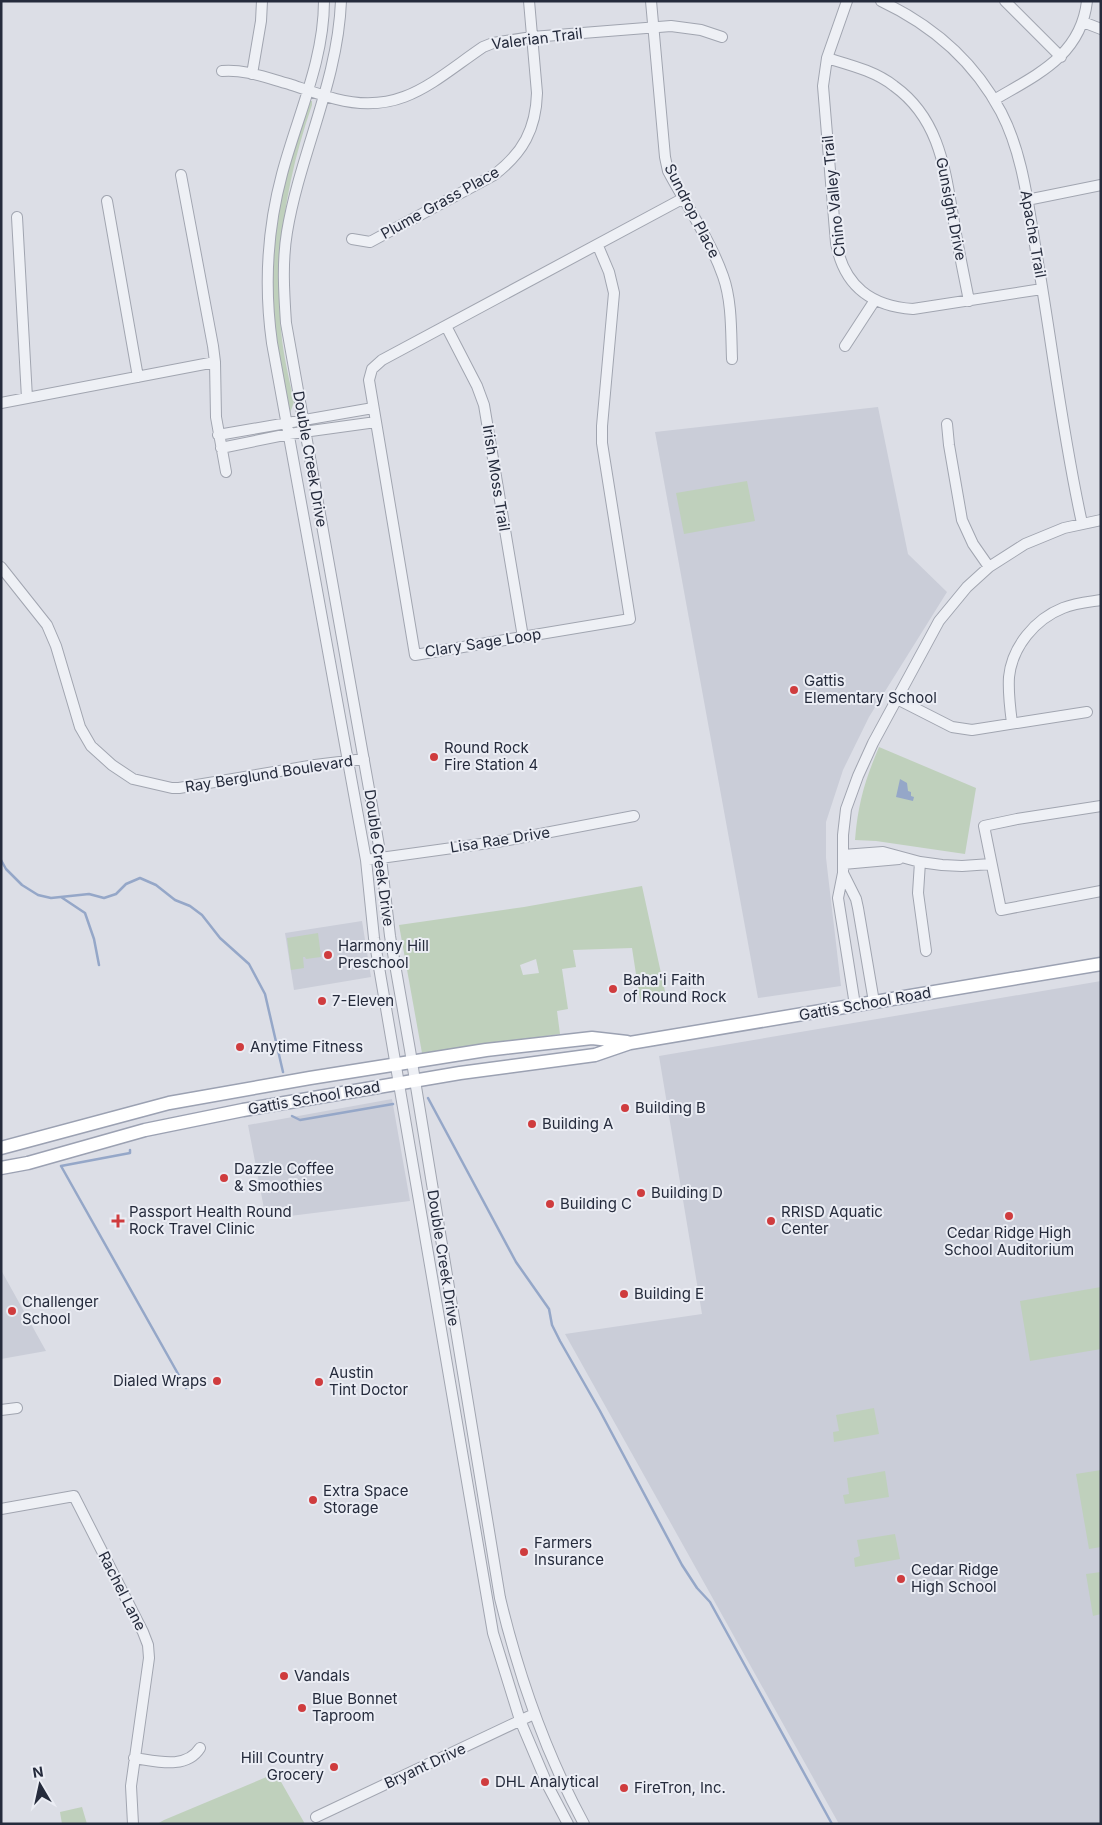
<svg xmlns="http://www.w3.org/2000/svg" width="1102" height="1825" font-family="Inter,sans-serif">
	<rect width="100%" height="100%" fill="#dcdee6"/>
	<path fill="#cacdd8" d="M 878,407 L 908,554 L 947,592 L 869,717 L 843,770 L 826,822 L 826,858 L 841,986 L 758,998 L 655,432 Z
		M 362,921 L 371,977 L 294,990 L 285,933 Z
		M 1101,981 L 1101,1824 L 839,1824 L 565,1334 L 702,1314 L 659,1056 Z
		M 392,1099 L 410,1201 L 266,1219 L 248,1125 Z
		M 1,1270 L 46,1351 L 1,1359 Z"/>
	<path fill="#bfd0bc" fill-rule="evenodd" d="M 310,101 L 312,101 L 312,105 C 287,177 274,254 281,330 C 283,354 289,378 294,402 L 290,413 L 273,329 L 271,281 L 276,221 L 288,167 L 309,102 Z
		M 747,481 L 755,521 L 684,534 L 676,493 Z
		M 879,747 L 976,788 L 965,854 L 876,841 L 855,840 C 858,803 865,780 879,747 Z
		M 642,886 L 666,996 L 640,1000 L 632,948 L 573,950 L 576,967 L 562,969 L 568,1009 L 557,1011 L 560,1034 L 422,1053 L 399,925 L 524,907 ZM 536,959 L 539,973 L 523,975 L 520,965 Z
		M 318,933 L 321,957 L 306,959 L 305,957 L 303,957 L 304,968 L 291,970 L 287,938 Z
		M 1101,1287 L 1101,1349 L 1030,1361 L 1020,1301 Z
		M 874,1408 L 879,1434 L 834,1442 L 833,1432 L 839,1431 L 836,1415 Z
		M 1101,1470 L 1101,1547 L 1089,1549 L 1076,1474 Z
		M 885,1471 L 889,1497 L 845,1504 L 843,1495 L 849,1494 L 847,1478 Z
		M 895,1534 L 900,1559 L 855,1567 L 854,1558 L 860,1556 L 857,1540 Z
		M 1101,1572 L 1101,1614 L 1093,1616 L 1086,1574 Z
		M 276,1773 L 305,1824 L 157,1824 L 164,1820 Z
		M 82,1807 L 87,1824 L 62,1824 L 60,1812 Z"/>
	<path fill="#95a7c8" d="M 900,779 L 907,783 L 908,791 L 911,792 L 911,796 L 914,797 L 913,801 L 896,797 Z"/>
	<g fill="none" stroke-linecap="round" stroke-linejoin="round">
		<path stroke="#95a7c8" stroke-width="2.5" d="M 1,860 L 6,869 L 22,885 L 38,895 L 51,898 L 89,894 L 104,898 L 116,894 L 126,884 L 140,878 L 156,885 L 175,900 L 190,906 L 202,915 L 220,938 L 249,964 L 265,994 L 283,1072
			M 61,897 L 85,913 L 94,939 L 99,965
			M 428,1098 L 516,1262 L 549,1309 L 552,1325 L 560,1341 L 600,1411 L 682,1565 L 697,1588 L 710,1602 L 832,1824
			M 292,1116 L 300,1120 L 393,1104
			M 130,1150 L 130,1153 L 61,1166 L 186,1388"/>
		<g stroke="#a1a5b0" stroke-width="12">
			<path id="minor" d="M 324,1 C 324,61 297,117 282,174 C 267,230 264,286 272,343 L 366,860 L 374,938 L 493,1633 L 520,1720 L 548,1786 L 568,1824
				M 341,1 C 338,81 300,154 287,232 C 282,262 284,293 286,323 L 374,817 L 381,858 L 390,936 L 410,1050 L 500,1598 C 519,1677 545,1752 584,1824
				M 651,1 L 665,157 L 668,171 C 686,205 710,239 723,276 C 732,301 731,332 732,359
				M 847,1 L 827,58 L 823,86 L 836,243 C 844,286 871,306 913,309 L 1042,289
				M 881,1 C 932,25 974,61 1001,112 C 1023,154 1028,205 1036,251 C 1052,342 1062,433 1082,523
				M 1005,1 L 1061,57
				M 1083,22 L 1101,29
				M 827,58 C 850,65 875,71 894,86 C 940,119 945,170 954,222 C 958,248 964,275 969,301
				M 222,71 C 245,69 267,78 289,84 C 304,89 320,95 336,99 C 401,116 433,81 483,47 L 493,43 L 532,37 L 671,26 L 701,30 L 722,37
				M 252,74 L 261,21 L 262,1
				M 994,100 C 1036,75 1081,56 1087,1
				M 181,175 L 213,346 L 215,362 L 216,417 L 226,472
				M 1027,200 L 1101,185
				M 107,201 L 138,377
				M 17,217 L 27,398
				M 352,239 L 370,242 L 494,175 C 523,153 536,129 537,93 L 529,1
				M 598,246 L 609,272 L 614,293 L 602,426 L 602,443 L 630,619 L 415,655 L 369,380 L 372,369 L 382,360 L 682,199
				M 446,326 L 477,386 L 484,405 L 523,637
				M 845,346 L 875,300
				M 1,403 L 215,362
				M 947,424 L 949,445 L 962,520 L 973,544 L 989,567
				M 218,435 L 373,408
				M 221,448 L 289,434 L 376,422
				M 1,567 L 47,625 L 56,646 L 80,727 L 91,746 L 112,765 L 133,779 L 172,788 L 179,788 L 315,765 L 364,759
				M 897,699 L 952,727 L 972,730 L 1087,712
				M 1012,723 C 1010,708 1008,692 1009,677 C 1012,647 1035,619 1063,608 C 1075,603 1088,602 1101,600
				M 1101,806 L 1017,819 L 984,826 L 1001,910 L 1101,891
				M 843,855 L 883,852 L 920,862 L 942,865 L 962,866 L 991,864
				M 366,860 L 503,841 L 634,816
				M 920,862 L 918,893 L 926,951
				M 843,864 L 899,859
				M 843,873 L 856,899 L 858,908 L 874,1002
				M 855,1005 L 838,898 L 843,873 L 843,835 L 846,809 L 858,776 L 873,743 L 939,621 L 967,587 L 989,567 L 1025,544 L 1064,528 L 1101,520
				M 1,1410 L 17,1408
				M 1,1509 L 74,1496 L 143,1632 L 148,1645 L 149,1658 L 131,1786 L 133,1824
				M 134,1758 C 156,1761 186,1770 200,1748
				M 316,1817 L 534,1714"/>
		</g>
		<g stroke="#9ba1b2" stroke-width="15">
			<path id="major" d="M 1,1148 L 169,1103 L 310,1078 L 486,1050 L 592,1038 L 627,1042
				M 1,1168 L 28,1163 L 145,1130 L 243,1110 L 460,1073 L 595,1055 L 630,1043 L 1101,964"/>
		</g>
		<use href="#minor" stroke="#eef0f5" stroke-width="10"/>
		<use href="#major" stroke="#fff" stroke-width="12"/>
	</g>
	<g fill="#cf3c3e" stroke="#ebedf4" stroke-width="2">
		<circle cx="794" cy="690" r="5"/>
		<circle cx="434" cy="757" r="5"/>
		<circle cx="328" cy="955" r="5"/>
		<circle cx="613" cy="989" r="5"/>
		<circle cx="322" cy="1001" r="5"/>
		<circle cx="240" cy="1047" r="5"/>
		<circle cx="625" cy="1108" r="5"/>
		<circle cx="532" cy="1124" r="5"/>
		<circle cx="224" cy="1178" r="5"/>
		<circle cx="641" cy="1193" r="5"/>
		<circle cx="550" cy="1204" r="5"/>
		<circle cx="1009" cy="1216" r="5"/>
		<path d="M115.5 1213.5h5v5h5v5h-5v5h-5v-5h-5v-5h5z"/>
		<circle cx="771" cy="1221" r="5"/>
		<circle cx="624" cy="1294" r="5"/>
		<circle cx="12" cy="1311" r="5"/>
		<circle cx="217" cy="1381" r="5"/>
		<circle cx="319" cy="1382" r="5"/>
		<circle cx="313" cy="1500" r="5"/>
		<circle cx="524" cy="1552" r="5"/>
		<circle cx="901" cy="1579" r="5"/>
		<circle cx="284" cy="1676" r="5"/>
		<circle cx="302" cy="1708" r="5"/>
		<circle cx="334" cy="1767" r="5"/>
		<circle cx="485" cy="1782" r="5"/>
		<circle cx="624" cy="1788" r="5"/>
	</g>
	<g text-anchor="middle" stroke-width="4" stroke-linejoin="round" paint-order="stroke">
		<g font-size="15" fill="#252b3c" stroke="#ebedf4">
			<text transform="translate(537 39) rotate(-7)" y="5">Valerian Trail</text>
			<text transform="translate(834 196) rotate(-96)" y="5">Chino Valley Trail</text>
			<text transform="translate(440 203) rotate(-29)" y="5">Plume Grass Place</text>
			<text transform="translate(951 209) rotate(79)" y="5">Gunsight Drive</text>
			<text transform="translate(692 211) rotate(63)" y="5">Sundrop Place</text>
			<text transform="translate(1033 234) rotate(80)" y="5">Apache Trail</text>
			<text transform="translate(310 459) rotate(80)" y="5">Double Creek Drive</text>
			<text transform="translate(496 478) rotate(81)" y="5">Irish Moss Trail</text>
			<text transform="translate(483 643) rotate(-9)" y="5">Clary Sage Loop</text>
			<text transform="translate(269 774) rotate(-9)" y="5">Ray Berglund Boulevard</text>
			<text transform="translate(500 840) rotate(-9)" y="5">Lisa Rae Drive</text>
			<text transform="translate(379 858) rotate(82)" y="5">Double Creek Drive</text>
			<text transform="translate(865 1004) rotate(-10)" y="5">Gattis School Road</text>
			<text transform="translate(314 1098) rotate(-10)" y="5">Gattis School Road</text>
			<text transform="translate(443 1258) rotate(81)" y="5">Double Creek Drive</text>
			<text transform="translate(122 1591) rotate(63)" y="5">Rachel Lane</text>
			<text transform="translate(425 1766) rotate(-25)" y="5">Bryant Drive</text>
		</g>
		<g font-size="15" fill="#252b3c" stroke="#ebedf4" text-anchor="start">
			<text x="804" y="686">Gattis<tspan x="804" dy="17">Elementary School</tspan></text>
			<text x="444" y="753">Round Rock<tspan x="444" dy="17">Fire Station 4</tspan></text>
			<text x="338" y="951">Harmony Hill<tspan x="338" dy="17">Preschool</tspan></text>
			<text x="623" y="985">Baha'i Faith<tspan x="623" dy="17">of Round Rock</tspan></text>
			<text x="332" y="1006">7-Eleven</text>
			<text x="250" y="1052">Anytime Fitness</text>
			<text x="635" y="1113">Building B</text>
			<text x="542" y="1129">Building A</text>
			<text x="234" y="1174">Dazzle Coffee<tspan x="234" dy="17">&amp; Smoothies</tspan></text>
			<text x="651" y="1198">Building D</text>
			<text x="560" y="1209">Building C</text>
			<text x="129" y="1217">Passport Health Round<tspan x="129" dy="17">Rock Travel Clinic</tspan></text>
			<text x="781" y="1217">RRISD Aquatic<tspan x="781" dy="17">Center</tspan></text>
			<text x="1009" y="1238" text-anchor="middle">Cedar Ridge High<tspan x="1009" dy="17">School Auditorium</tspan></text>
			<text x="634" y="1299">Building E</text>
			<text x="22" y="1307">Challenger<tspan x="22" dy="17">School</tspan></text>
			<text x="329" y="1378">Austin<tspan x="329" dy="17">Tint Doctor</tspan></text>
			<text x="207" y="1386" text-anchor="end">Dialed Wraps</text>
			<text x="323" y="1496">Extra Space<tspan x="323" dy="17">Storage</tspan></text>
			<text x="534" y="1548">Farmers<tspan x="534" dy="17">Insurance</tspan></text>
			<text x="911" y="1575">Cedar Ridge<tspan x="911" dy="17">High School</tspan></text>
			<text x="294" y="1681">Vandals</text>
			<text x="312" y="1704">Blue Bonnet<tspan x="312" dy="17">Taproom</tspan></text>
			<text x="324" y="1763" text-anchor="end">Hill Country<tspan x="324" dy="17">Grocery</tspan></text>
			<text x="495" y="1787">DHL Analytical</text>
			<text x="634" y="1793">FireTron, Inc.</text>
		</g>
	</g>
	<rect width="1102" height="1825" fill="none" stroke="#252b3c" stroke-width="5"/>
	<g transform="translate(40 1785) rotate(351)" stroke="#ebedf4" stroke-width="4" paint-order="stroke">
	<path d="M0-4L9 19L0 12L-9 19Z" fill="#252b3c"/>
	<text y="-8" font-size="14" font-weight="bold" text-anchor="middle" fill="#252b3c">N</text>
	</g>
</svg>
